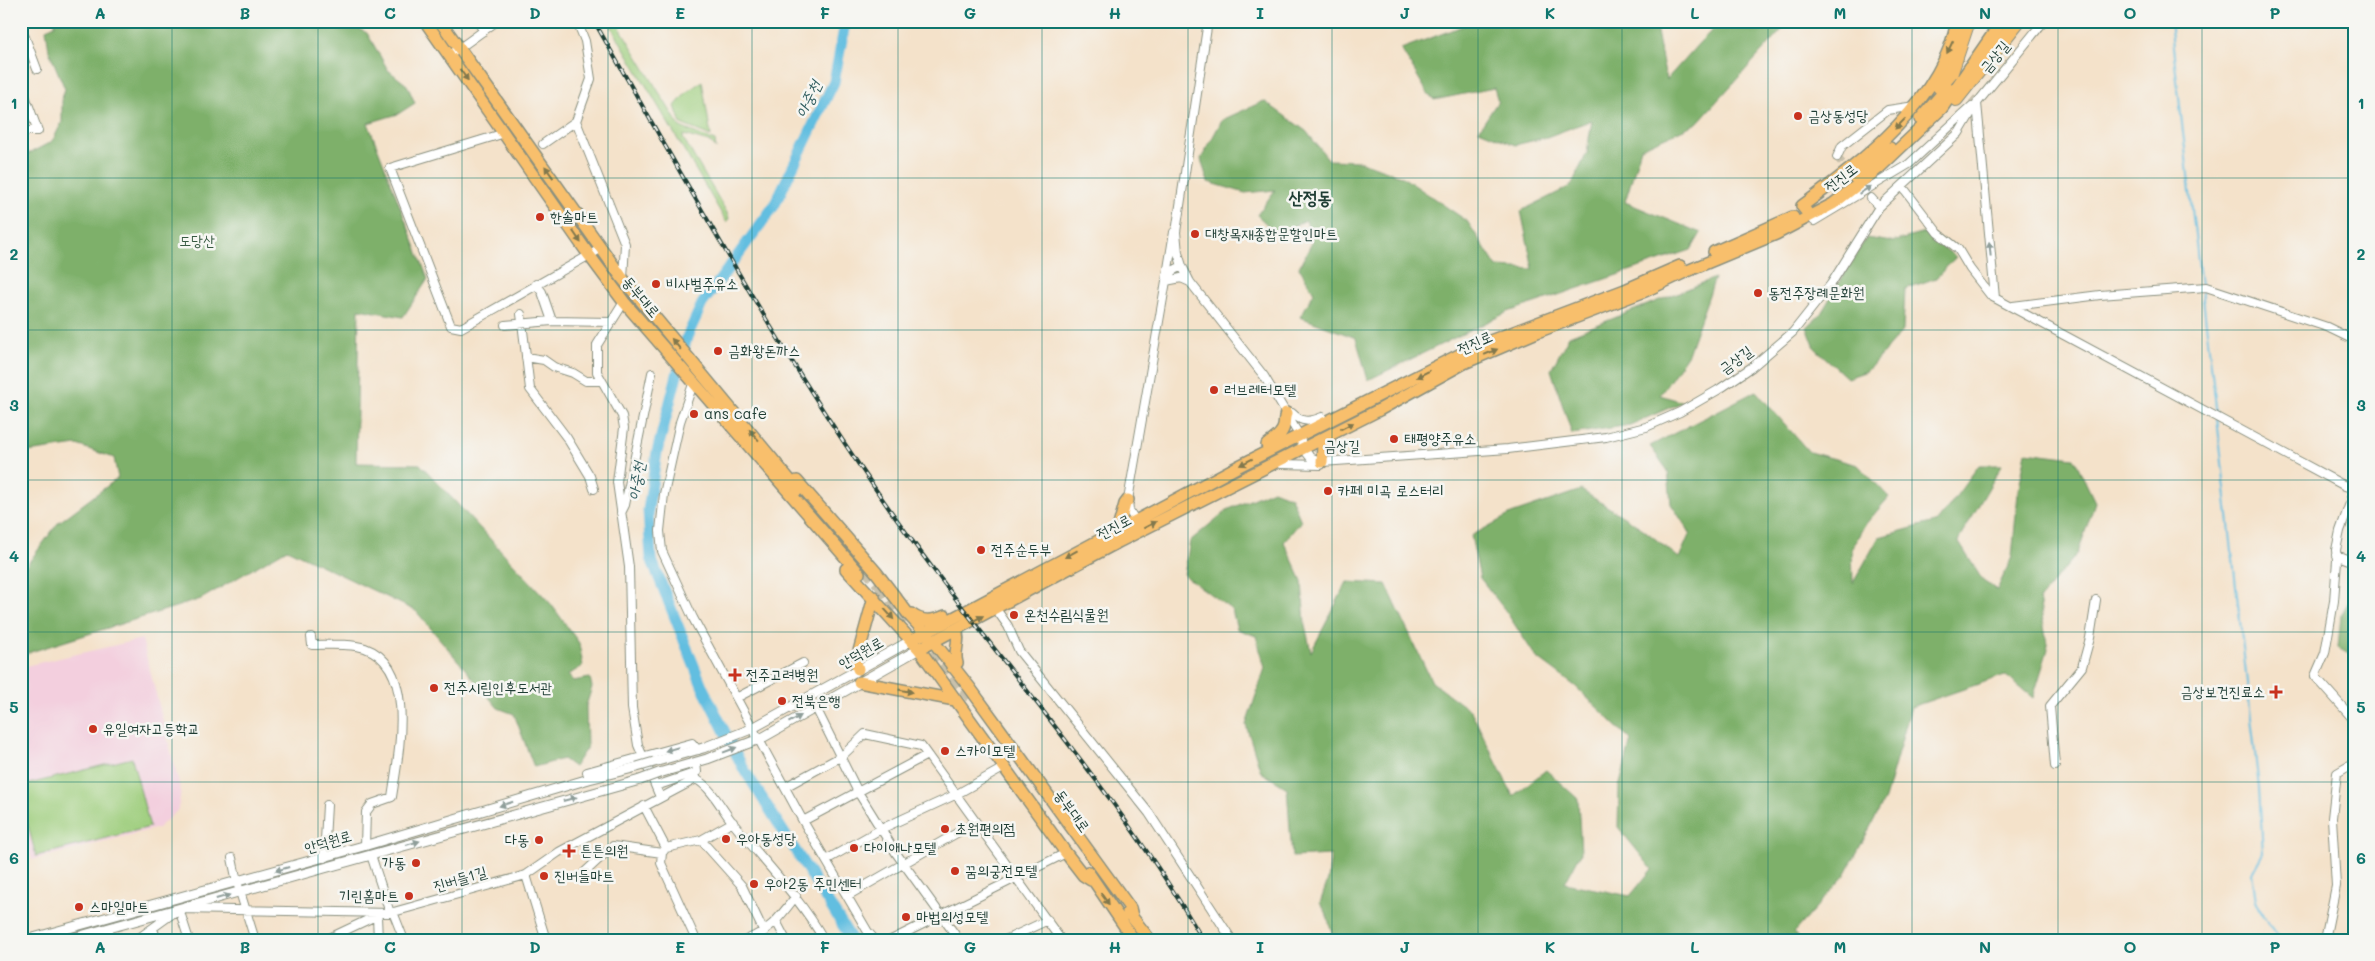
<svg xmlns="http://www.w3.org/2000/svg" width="2375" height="961" font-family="Mali,'Poor Story',sans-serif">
	<rect width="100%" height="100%" fill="#f6f6f2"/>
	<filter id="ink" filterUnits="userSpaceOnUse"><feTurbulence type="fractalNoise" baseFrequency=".02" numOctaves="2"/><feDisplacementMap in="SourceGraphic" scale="10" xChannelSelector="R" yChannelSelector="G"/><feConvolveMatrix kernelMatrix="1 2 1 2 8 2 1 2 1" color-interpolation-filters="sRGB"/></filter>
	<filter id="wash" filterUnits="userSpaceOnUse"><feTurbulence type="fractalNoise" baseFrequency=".0096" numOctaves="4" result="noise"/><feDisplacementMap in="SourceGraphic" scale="20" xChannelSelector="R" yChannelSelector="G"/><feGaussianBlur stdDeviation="1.12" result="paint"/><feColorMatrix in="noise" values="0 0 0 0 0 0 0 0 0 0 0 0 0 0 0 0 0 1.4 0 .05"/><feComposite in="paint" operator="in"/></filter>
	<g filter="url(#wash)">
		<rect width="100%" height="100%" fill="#f4e2ca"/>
		<path fill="#f3cfde" d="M 142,639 L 181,791 L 178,810 L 158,828 L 32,860 L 21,823 L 21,667 Z"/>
		<path fill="#9dcd7b" stroke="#5e8558" d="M 608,21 L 616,21 L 680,127 L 715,141 L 716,149 L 712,143 L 684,135 L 683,138 L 726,211 L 729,218 L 727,223 Z
			M 702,81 L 711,136 L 681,124 L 675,106 L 687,92 Z
			M 132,758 L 150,827 L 36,856 L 21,799 L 21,786 Z"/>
		<path fill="#7eb06b" stroke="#4e7650" d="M 55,21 L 326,21 L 329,27 L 351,25 L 367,33 L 388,70 L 407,85 L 415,103 L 398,114 L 368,123 L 428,279 L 403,317 L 359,309 L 356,463 L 420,464 L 551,604 L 579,643 L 583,666 L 568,675 L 573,681 L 590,678 L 592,687 L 586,706 L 587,747 L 574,767 L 563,759 L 534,767 L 514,714 L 498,708 L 416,611 L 287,549 L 201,599 L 21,655 L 21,573 L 58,523 L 118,478 L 114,458 L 77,445 L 21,453 L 21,135 L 28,154 L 51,142 L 54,138 L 62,122 L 62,97 L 65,89 L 49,51 L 46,29 L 55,25 Z
			M 1476,21 L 1655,21 L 1666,80 L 1701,41 L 1722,21 L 1790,21 L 1697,123 L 1641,148 L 1625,202 L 1701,233 L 1691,250 L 1508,312 L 1368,380 L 1356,338 L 1300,317 L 1314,293 L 1299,267 L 1312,243 L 1306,220 L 1277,234 L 1257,215 L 1275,190 L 1245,193 L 1208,182 L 1201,159 L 1222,120 L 1264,101 L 1306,131 L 1329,160 L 1359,161 L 1401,176 L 1467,221 L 1497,267 L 1533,269 L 1521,211 L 1571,186 L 1587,153 L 1592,120 L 1544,138 L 1515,145 L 1479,130 L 1498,101 L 1494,88 L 1434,100 L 1427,92 L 1401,49 Z
			M 1924,233 L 1956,257 L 1936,278 L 1905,289 L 1903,330 L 1867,371 L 1847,378 L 1815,348 L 1807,327 L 1820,315 L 1866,238 L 1892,242 Z
			M 1715,278 L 1688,354 L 1660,395 L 1683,402 L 1630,425 L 1572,434 L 1551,370 L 1569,336 Z
			M 1756,391 L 1809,452 L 1858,465 L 1889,497 L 1864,526 L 1852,548 L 1853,583 L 1879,537 L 1938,521 L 1979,465 L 2002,465 L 1958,541 L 1983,581 L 1997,590 L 2012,557 L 2018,493 L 2026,452 L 2074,458 L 2095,502 L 2078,553 L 2039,599 L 2048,649 L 2033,698 L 2005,675 L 1911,707 L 1885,799 L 1845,875 L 1793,933 L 1802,940 L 1334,940 L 1326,912 L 1320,903 L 1328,880 L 1331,855 L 1292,857 L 1287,788 L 1261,772 L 1246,725 L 1265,668 L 1256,636 L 1237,629 L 1232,610 L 1184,575 L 1190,541 L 1227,510 L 1273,490 L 1291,497 L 1301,521 L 1284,542 L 1302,581 L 1305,625 L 1311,652 L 1347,582 L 1386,584 L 1432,682 L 1471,711 L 1513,796 L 1546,770 L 1578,799 L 1581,853 L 1565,883 L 1630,896 L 1652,869 L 1618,827 L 1619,788 L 1631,740 L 1575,686 L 1536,657 L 1505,610 L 1480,578 L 1471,536 L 1511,514 L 1581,490 L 1643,529 L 1679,558 L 1690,533 L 1671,504 L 1668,471 L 1650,446 Z
			M 2353,594 L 2354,594 L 2354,657 L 2338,648 L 2341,615 Z"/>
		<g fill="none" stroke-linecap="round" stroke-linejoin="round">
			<path stroke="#62bee0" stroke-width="2" d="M 2170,21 L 2201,286
				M 2202,290 L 2217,415
				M 2217,419 L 2259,788 L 2263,853 L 2252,873 L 2256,901 L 2263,916 L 2280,940"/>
			<path stroke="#62bee0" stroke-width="11" d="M 844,21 L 844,29 L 834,82 L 774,206 L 702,304 L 687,337 L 657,452 L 648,510 L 651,558 L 703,688 L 742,766 L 852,940"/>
		</g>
	</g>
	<g filter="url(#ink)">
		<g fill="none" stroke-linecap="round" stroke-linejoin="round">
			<path stroke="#c9c1ac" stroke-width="8" stroke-dasharray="8 4" stroke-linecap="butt" d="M 1944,75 L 1977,103
				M 1837,157 L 1850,173"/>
			<path stroke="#c9c1ac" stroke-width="11" stroke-dasharray="11 5.5" stroke-linecap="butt" d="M 865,569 L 887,594
				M 875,591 L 904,625
				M 923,637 L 971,699"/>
			<g stroke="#8a907f" stroke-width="10">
				<path id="minor" d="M 477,21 L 484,31
					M 577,21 L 585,41 L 591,79 L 576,121 L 625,244 L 623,279
					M 21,36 L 25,37 L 37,69
					M 450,55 L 497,21
					M 21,85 L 38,131 L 21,131
					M 1977,103 L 1995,298
					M 505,133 L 390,168 L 451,326 L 461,328 L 602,248
					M 543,144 L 576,121
					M 1837,157 L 1842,146 L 1888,110 L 1915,106
					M 1902,186 L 1938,233 L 1958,249 L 1970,269 L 1991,296 L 2345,486 L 2354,489
					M 1871,198 L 1879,207
					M 1810,216 L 1814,221 L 1909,164 L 1972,106
					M 1174,232 L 1166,281 L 1181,278 L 1190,282
					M 1182,266 L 1190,282 L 1264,376 L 1299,435 L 1303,448 L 1310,457 L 1322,462 L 1508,449 L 1606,437 L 1646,427 L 1680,412 L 1718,390 L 1752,367 L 1793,332 L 1831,284 L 1879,207 L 1959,133 L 1977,103 L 2044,21
					M 624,302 L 597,345 L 597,372 L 622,416 L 624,428 L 617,482 L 629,567 L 632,708 L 638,745 L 660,797
					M 2013,306 L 2100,295 L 2206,287 L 2327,327 L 2354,340
					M 521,314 L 530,389 L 567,438 L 590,476 L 594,489
					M 552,321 L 611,322
					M 505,325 L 552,321 L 542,292 L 536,284
					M 526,357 L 544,360 L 554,367 L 573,373 L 586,381 L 602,381
					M 694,381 L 680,422 L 664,494 L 660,531 L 662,551 L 693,618 L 803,821 L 868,932 L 875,940
					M 1286,413 L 1292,413 C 1302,423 1310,422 1322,417 L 1325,423
					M 1279,461 L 1281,464 L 1321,465 L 1322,462
					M 2354,492 L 2340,531 L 2336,550 L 2337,560 L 2334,601 L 2325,653 L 2315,676 L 2354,720
					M 621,513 L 625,505 L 652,373
					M 1134,523 L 1135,520 L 1129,510 L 1128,500 L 1166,281 L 1172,271 L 1182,266 L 1178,253 L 1176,232 L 1208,21
					M 2336,555 L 2354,562
					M 996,609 L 1008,626 L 1019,651 L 1149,813 L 1232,940
					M 311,637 L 312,645 C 328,645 350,643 365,648 C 418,667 398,756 392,797 L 372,804 L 366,812 L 365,846
					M 738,697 L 803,663
					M 816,708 L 858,792 L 896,853 L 959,940
					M 2055,766 L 2050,706 L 2082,667 L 2090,638 L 2096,600
					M 589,779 L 587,772 L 692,743 L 698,750
					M 656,786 L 697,772 L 696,763
					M 785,787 L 842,756 L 865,734 L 921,746 L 1061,940
					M 644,806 L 666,848 L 662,853 L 661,863 L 696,940
					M 803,821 L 927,755
					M 701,840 L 742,886 L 764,932
					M 666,848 L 701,840 L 733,822
					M 371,855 L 390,913
					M 232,858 L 237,882 L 255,940
					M 324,858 L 327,805
					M 826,860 L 881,829 L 957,794 L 1005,767
					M 585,872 L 613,846 L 662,853
					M 526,875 L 546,940
					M 847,896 L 976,822
					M 179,909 L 189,940
					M 393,912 L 404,940
					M 377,916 L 378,940
					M 776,921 L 786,940
					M 153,929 L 157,940
					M 136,940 L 179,909 L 390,913 L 526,875 L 559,852 L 696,779 C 712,788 721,808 733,823 C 764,862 799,896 824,940
					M 325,940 L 380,914
					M 746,940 C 772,929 779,918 796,896
					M 891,940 L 1066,853
					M 1005,940 L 1048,920
					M 2325,940 L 2336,886 L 2332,818 L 2337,773 L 2354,763"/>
			</g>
			<g stroke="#8a907f" stroke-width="11">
				<path id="tertiary" d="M 654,762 L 703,748 L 751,729 L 912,640
					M 659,773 L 707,759 L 762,738 L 919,649
					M 26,940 L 367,845 L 589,779 L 637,767
					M 66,940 L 640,780"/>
			</g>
			<g stroke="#8a907f" stroke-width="14">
				<path id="primary" d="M 425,21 L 589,255 L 624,302 L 859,573
					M 440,21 L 623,279 L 798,490
					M 1920,119 L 1947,88
					M 1855,178 L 1890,148
					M 1806,211 L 1802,206 C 1863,161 1943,100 1957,21
					M 1714,252 L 1793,217
					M 1267,445 C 1272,440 1282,436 1284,426 C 1285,421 1284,419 1286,413
					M 1322,462 L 1323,446 L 1329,442 L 1327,437
					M 797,481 L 876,572 L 909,615 L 933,641 L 970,688 L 1130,908 L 1132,916
					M 1118,529 L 1125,504 L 1128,500
					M 846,569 L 919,649 L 1066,853 L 1083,875 L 1091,880
					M 911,614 C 923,623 933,621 945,616
					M 912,640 L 1239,466 L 1477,346 L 1625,290 L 1680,266
					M 919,649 L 1118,542 L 1379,410 L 1464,363 L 1537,332 L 1645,291 L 1685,272 L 1776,234 L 1833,204 L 1879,168 L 1942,108 L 2002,21
					M 952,667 L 957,663 C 953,652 961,640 956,630
					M 858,669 L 856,662 L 874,597
					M 859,682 L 955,700
					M 1088,872 L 1134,940
					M 1128,912 L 1150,940"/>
			</g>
			<g stroke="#8a907f" stroke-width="16">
				<path id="motorway" d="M 1945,92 L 1939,86 L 1951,72 L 1968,21
					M 1951,94 L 1956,99 L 2018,21"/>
			</g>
			<use href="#minor" stroke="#fff" stroke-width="8"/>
			<use href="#tertiary" stroke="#fff" stroke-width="9"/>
			<use href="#primary" stroke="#f8bf6c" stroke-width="11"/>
			<use href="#motorway" stroke="#f8bf6c" stroke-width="14"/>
			<g stroke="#1f3d34" stroke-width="4">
				<path id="rail" d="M 594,21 C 689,187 780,354 890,510 C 992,655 1114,786 1203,940"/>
			</g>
			<use href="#rail" stroke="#f6f6f2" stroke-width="2" stroke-dasharray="5.5" stroke-linecap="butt"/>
			<g stroke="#8a907f" stroke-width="11" stroke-linecap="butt">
				<path id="tertiary-bridge" d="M 637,767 L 654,762
					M 640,780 L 659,773"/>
			</g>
			<use href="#tertiary-bridge" stroke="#fff" stroke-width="9"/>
		</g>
		<defs><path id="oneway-solid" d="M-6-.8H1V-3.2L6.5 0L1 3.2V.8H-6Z" transform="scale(1.25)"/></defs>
		<g fill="#81784d">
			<use href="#oneway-solid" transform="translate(1950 47) rotate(116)"/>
			<use href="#oneway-solid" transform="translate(464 75) rotate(54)"/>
			<use href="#oneway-solid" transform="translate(1900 124) rotate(134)"/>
			<use href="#oneway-solid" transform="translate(549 172) rotate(-125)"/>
			<use href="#oneway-solid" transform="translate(577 237) rotate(56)"/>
			<use href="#oneway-solid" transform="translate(676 344) rotate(-130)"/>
			<use href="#oneway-solid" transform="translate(1491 352) rotate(-23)"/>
			<use href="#oneway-solid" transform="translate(1423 374) rotate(153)"/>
			<use href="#oneway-solid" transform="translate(1347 426) rotate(-27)"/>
			<use href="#oneway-solid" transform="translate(754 435) rotate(-131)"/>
			<use href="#oneway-solid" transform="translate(1246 462) rotate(153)"/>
			<use href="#oneway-solid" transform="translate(1150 525) rotate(-27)"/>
			<use href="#oneway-solid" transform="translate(1071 554) rotate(151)"/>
			<use href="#oneway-solid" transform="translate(889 614) rotate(49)"/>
			<use href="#oneway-solid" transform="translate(977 619) rotate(-28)"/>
			<use href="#oneway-solid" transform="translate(906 691) rotate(11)"/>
			<use href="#oneway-solid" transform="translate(1105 899) rotate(54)"/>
		</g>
		<g fill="#8f9e9a">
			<use href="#oneway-solid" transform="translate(1865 190) rotate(-31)"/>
			<use href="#oneway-solid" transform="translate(1990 249) rotate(-95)"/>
			<use href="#oneway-solid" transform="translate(795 719) rotate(-29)"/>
			<use href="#oneway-solid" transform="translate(672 749) rotate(164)"/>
			<use href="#oneway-solid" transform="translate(730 750) rotate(-21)"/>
			<use href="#oneway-solid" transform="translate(570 799) rotate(-15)"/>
			<use href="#oneway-solid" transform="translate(506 804) rotate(163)"/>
			<use href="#oneway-solid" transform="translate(413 843) rotate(-16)"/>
			<use href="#oneway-solid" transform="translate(282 869) rotate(164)"/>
			<use href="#oneway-solid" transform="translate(223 897) rotate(-16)"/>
		</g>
	</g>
	<path fill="none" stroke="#0f766e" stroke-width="1" stroke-opacity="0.55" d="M 172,21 L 172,940M 318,21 L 318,940M 462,21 L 462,940M 608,21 L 608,940M 752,21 L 752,940M 898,21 L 898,940M 1042,21 L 1042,940M 1188,21 L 1188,940M 1332,21 L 1332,940M 1478,21 L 1478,940M 1622,21 L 1622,940M 1768,21 L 1768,940M 1912,21 L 1912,940M 2058,21 L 2058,940M 2202,21 L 2202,940M 21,178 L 2354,178M 21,330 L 2354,330M 21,480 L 2354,480M 21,632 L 2354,632M 21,782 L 2354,782"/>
	<g fill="#c8321e" stroke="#f6f6f2" stroke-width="2">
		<circle cx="1798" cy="116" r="5"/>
		<circle cx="540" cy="217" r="5"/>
		<circle cx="1195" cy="234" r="5"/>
		<circle cx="656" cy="284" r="5"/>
		<circle cx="1758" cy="293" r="5"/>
		<circle cx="718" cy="351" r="5"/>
		<circle cx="1214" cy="390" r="5"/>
		<circle cx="694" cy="414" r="5"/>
		<circle cx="1394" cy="439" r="5"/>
		<circle cx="1328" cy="491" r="5"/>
		<circle cx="981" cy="550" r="5"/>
		<circle cx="1014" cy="615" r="5"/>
		<path d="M732.5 667.5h5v5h5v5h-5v5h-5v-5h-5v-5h5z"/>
		<circle cx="434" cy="688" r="5"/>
		<path d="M2273.5 684.5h5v5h5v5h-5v5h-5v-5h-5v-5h5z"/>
		<circle cx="782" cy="701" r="5"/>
		<circle cx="93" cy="729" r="5"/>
		<circle cx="945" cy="751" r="5"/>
		<circle cx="945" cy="829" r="5"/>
		<circle cx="726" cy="839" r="5"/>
		<circle cx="539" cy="840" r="5"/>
		<circle cx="854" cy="848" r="5"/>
		<path d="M566.5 843.5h5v5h5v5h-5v5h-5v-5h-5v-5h5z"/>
		<circle cx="416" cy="863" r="5"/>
		<circle cx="955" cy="871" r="5"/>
		<circle cx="544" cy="876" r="5"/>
		<circle cx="754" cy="884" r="5"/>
		<circle cx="409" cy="896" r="5"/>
		<circle cx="79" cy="907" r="5"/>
		<circle cx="906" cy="917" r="5"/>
	</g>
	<g text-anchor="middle" stroke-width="5" stroke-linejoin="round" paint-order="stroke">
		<g font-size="15" fill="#1f3d34" stroke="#f6f6f2">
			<text transform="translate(1995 57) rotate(-51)" y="5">금상길</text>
			<text transform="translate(1841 178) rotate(-37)" y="5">전진로</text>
			<text transform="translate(641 297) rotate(50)" y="5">동부대로</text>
			<text transform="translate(1475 343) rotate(-24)" y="5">전진로</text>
			<text transform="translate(1736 360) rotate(-36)" y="5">금상길</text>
			<text x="1342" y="451">금상길</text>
			<text transform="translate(1114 527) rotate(-28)" y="5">전진로</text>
			<text transform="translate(861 653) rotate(-30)" y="5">안덕원로</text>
			<text transform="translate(1072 811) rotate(54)" y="5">동부대로</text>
			<text transform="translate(328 842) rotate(-16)" y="5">안덕원로</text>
			<text transform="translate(460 879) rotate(-16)" y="5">진버들1길</text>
		</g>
		<g font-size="15" fill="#1f3d34" stroke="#f6f6f2" text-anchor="start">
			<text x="1808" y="121">금상동성당</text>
			<text x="550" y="222">한솔마트</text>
			<text x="1205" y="239">대창목재종합문할인마트</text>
			<text x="666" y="289">비사벌주유소</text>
			<text x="1768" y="298">동전주장례문화원</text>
			<text x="728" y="356">금화왕돈까스</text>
			<text x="1224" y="395">러브레터모텔</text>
			<text x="704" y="419">ans cafe</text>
			<text x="1404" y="444">태평양주유소</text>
			<text x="1338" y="496">카페 미곡 로스터리</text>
			<text x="991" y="555">전주순두부</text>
			<text x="1024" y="620">온천수림식물원</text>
			<text x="746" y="680">전주고려병원</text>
			<text x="444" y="693">전주시립인후도서관</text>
			<text x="2265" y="697" text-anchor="end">금상보건진료소</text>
			<text x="792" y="706">전북은행</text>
			<text x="103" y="734">유일여자고등학교</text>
			<text x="955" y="756">스카이모텔</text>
			<text x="955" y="834">초원편의점</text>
			<text x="736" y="844">우아동성당</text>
			<text x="529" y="845" text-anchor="end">다동</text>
			<text x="864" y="853">다이애나모텔</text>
			<text x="580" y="856">튼튼의원</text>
			<text x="406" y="868" text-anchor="end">가동</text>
			<text x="965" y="876">꿈의궁전모텔</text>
			<text x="554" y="881">진버들마트</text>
			<text x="764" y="889">우아2동 주민센터</text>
			<text x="399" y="901" text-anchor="end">기린홈마트</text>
			<text x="89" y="912">스마일마트</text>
			<text x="916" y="922">마법의성모텔</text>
		</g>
		<g font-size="15" fill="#385a42" stroke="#f6f6f2">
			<text x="197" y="246">도당산</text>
		</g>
		<g font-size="16" font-style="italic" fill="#305d5f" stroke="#f6f6f2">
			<text transform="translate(808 99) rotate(-64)" y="6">아중천</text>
			<text transform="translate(636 481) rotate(-81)" y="6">아중천</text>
		</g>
		<g font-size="18" font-weight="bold" fill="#1f3d34" stroke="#f6f6f2">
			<text x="1310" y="204">산정동</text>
		</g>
	</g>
	<rect width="2375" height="961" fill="none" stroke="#f6f6f2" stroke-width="55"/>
	<rect x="28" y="28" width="2320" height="906" fill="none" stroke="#0f766e" stroke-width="2"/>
	<g font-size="16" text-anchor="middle" font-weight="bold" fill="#0f766e">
		<text x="100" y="19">A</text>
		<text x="245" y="19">B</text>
		<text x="390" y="19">C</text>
		<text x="535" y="19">D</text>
		<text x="680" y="19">E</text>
		<text x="825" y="19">F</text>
		<text x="970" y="19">G</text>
		<text x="1115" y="19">H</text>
		<text x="1260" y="19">I</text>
		<text x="1405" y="19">J</text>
		<text x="1550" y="19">K</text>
		<text x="1695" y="19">L</text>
		<text x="1840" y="19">M</text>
		<text x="1985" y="19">N</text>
		<text x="2130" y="19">O</text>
		<text x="2275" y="19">P</text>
		<text x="14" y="109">1</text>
		<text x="2361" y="109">1</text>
		<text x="14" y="260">2</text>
		<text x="2361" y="260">2</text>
		<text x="14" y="411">3</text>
		<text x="2361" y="411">3</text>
		<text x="14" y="562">4</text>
		<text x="2361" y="562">4</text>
		<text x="14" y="713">5</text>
		<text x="2361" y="713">5</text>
		<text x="14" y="864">6</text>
		<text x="2361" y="864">6</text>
		<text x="100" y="953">A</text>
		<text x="245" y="953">B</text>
		<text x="390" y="953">C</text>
		<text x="535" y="953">D</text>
		<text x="680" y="953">E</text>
		<text x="825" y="953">F</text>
		<text x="970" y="953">G</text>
		<text x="1115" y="953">H</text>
		<text x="1260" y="953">I</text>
		<text x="1405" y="953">J</text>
		<text x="1550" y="953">K</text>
		<text x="1695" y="953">L</text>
		<text x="1840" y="953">M</text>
		<text x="1985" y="953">N</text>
		<text x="2130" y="953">O</text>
		<text x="2275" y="953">P</text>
	</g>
</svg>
